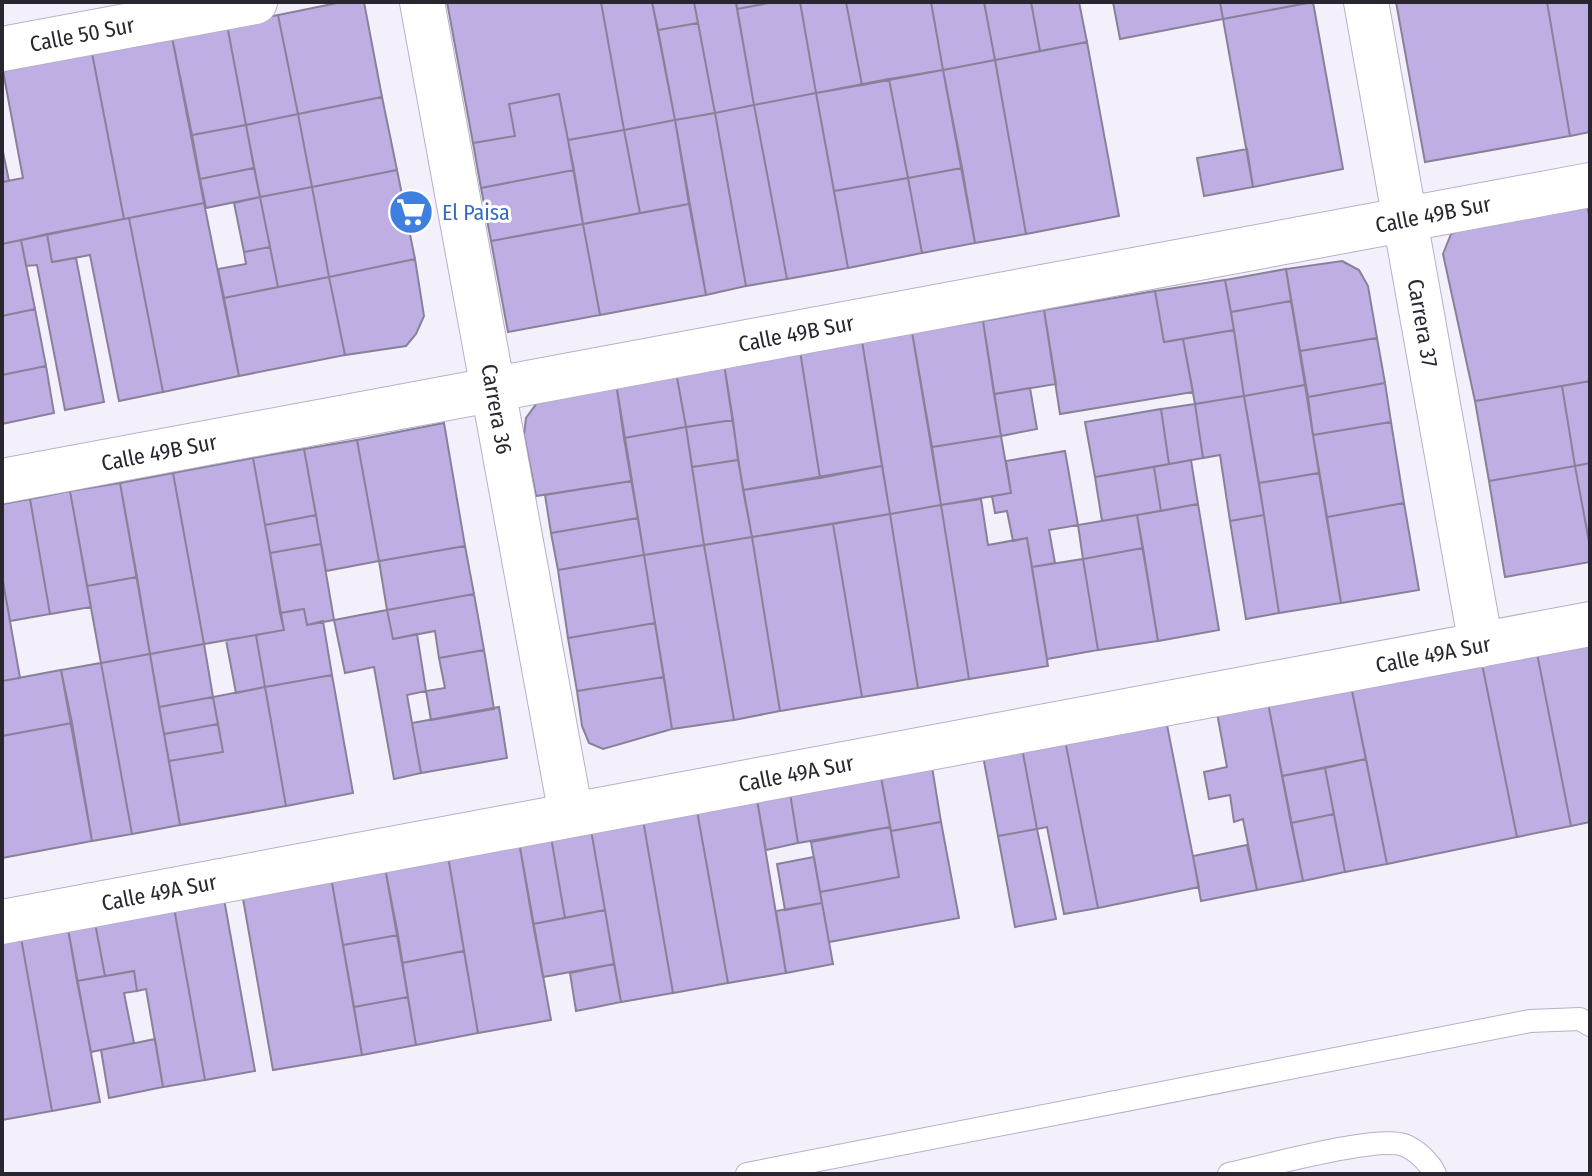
<svg xmlns="http://www.w3.org/2000/svg" width="1592" height="1176" font-family="'Fira Sans Condensed',sans-serif">
	<rect width="100%" height="100%" fill="#f3f0fb"/>
	<path fill="#bfaee3" stroke="#898199" stroke-width="2" d="M 342,2 L 364,2 L 382,97 L 298,114 L 278,15 Z
		M 447,2 L 601,2 L 624,130 L 568,140 L 559,94 L 509,104 L 515,136 L 473,143 Z
		M 601,2 L 652,2 L 675,120 L 624,130 Z
		M 652,2 L 694,2 L 698,23 L 658,30 Z
		M 694,2 L 736,2 L 754,105 L 715,113 Z
		M 736,2 L 774,2 L 737,9 Z
		M 774,2 L 800,2 L 816,93 L 754,105 L 737,9 Z
		M 800,2 L 846,2 L 862,85 L 816,93 Z
		M 846,2 L 931,2 L 943,70 L 862,85 Z
		M 931,2 L 984,2 L 995,60 L 943,70 Z
		M 984,2 L 1031,2 L 1040,51 L 995,60 Z
		M 1031,2 L 1079,2 L 1087,42 L 1040,51 Z
		M 1113,2 L 1220,2 L 1223,19 L 1120,39 Z
		M 1220,2 L 1313,2 L 1223,19 Z
		M 1313,2 L 1343,169 L 1253,187 L 1223,19 Z
		M 1396,2 L 1547,2 L 1570,136 L 1425,162 Z
		M 1547,2 L 1590,2 L 1590,132 L 1570,136 Z
		M 278,15 L 298,114 L 246,125 L 227,25 Z
		M 698,23 L 715,113 L 675,120 L 658,30 Z
		M 227,25 L 246,125 L 192,135 L 172,37 Z
		M 172,37 L 204,203 L 124,219 L 92,53 Z
		M 1087,42 L 1119,216 L 1026,234 L 995,60 Z
		M 92,53 L 124,219 L 2,244 L 2,182 L 23,178 L 3,71 Z
		M 995,60 L 1026,234 L 975,243 L 943,70 Z
		M 943,70 L 962,168 L 908,178 L 889,79 Z
		M 889,79 L 908,178 L 834,191 L 816,93 Z
		M 816,93 L 848,268 L 787,279 L 754,105 Z
		M 559,94 L 574,170 L 481,188 L 473,143 L 515,136 L 509,104 Z
		M 382,97 L 397,170 L 312,187 L 298,114 Z
		M 754,105 L 787,279 L 746,286 L 715,113 Z
		M 715,113 L 746,286 L 706,295 L 675,120 Z
		M 298,114 L 312,187 L 260,197 L 246,125 Z
		M 675,120 L 689,204 L 640,213 L 624,130 Z
		M 246,125 L 254,168 L 200,179 L 192,135 Z
		M 624,130 L 640,213 L 583,224 L 568,140 Z
		M 2,147 L 9,181 L 2,182 Z
		M 1247,149 L 1253,187 L 1204,196 L 1197,158 Z
		M 254,168 L 260,197 L 206,208 L 200,179 Z
		M 962,168 L 975,243 L 922,253 L 908,178 Z
		M 397,170 L 415,259 L 329,277 L 312,187 Z
		M 574,170 L 583,224 L 491,241 L 481,188 Z
		M 908,178 L 922,253 L 848,268 L 834,191 Z
		M 312,187 L 329,277 L 278,287 L 260,197 Z
		M 260,197 L 270,247 L 244,252 L 234,203 Z
		M 204,203 L 239,376 L 163,392 L 129,218 Z
		M 689,204 L 706,295 L 600,315 L 583,224 Z
		M 1587,204 L 1590,220 L 1590,381 L 1475,401 L 1443,254 L 1451,234 L 1472,226 Z
		M 129,218 L 163,392 L 119,401 L 90,255 L 52,262 L 47,234 Z
		M 583,224 L 600,315 L 508,332 L 491,241 Z
		M 47,234 L 52,262 L 76,258 L 104,402 L 65,410 L 37,265 L 26,266 L 21,240 Z
		M 21,240 L 35,309 L 2,316 L 2,244 Z
		M 270,247 L 278,287 L 224,298 L 218,269 L 246,264 L 244,252 Z
		M 415,259 L 424,316 L 416,334 L 406,346 L 345,355 L 329,277 Z
		M 1342,261 L 1359,270 L 1368,286 L 1377,338 L 1300,351 L 1286,269 Z
		M 1286,269 L 1291,301 L 1231,312 L 1225,280 Z
		M 329,277 L 345,355 L 239,376 L 224,298 Z
		M 1225,280 L 1234,330 L 1164,342 L 1155,291 Z
		M 1155,291 L 1164,342 L 1183,339 L 1193,392 L 1060,414 L 1044,310 Z
		M 1291,301 L 1305,385 L 1244,396 L 1231,312 Z
		M 35,309 L 46,366 L 2,375 L 2,316 Z
		M 1044,310 L 1056,384 L 994,394 L 983,321 Z
		M 983,321 L 1001,436 L 932,447 L 912,332 Z
		M 1234,330 L 1244,396 L 1195,404 L 1183,339 Z
		M 912,332 L 941,505 L 890,514 L 862,341 Z
		M 1377,338 L 1385,383 L 1308,397 L 1300,351 Z
		M 862,341 L 882,466 L 820,478 L 800,351 Z
		M 800,351 L 820,478 L 743,490 L 724,364 Z
		M 724,364 L 733,420 L 686,427 L 676,372 Z
		M 46,366 L 54,413 L 2,424 L 2,375 Z
		M 676,372 L 686,427 L 624,438 L 616,383 Z
		M 1590,381 L 1590,463 L 1575,466 L 1562,386 Z
		M 616,383 L 632,481 L 536,496 L 524,435 L 526,418 L 537,403 Z
		M 1385,383 L 1391,422 L 1313,435 L 1308,397 Z
		M 1305,385 L 1319,473 L 1259,483 L 1244,396 Z
		M 1562,386 L 1575,466 L 1489,481 L 1475,401 Z
		M 1030,388 L 1037,429 L 1001,436 L 994,394 Z
		M 1244,396 L 1264,515 L 1230,521 L 1220,455 L 1203,458 L 1195,404 Z
		M 1195,404 L 1203,458 L 1169,464 L 1161,409 Z
		M 1161,409 L 1169,464 L 1095,477 L 1085,422 Z
		M 733,420 L 738,460 L 692,467 L 686,427 Z
		M 1391,422 L 1404,503 L 1327,517 L 1313,435 Z
		M 444,423 L 465,546 L 379,561 L 357,440 Z
		M 686,427 L 704,545 L 644,555 L 624,438 Z
		M 1001,436 L 1011,493 L 941,505 L 932,447 Z
		M 357,440 L 379,561 L 326,571 L 304,449 Z
		M 304,449 L 316,515 L 265,525 L 253,458 Z
		M 1065,451 L 1078,525 L 1049,530 L 1055,563 L 1032,567 L 1027,538 L 1013,541 L 1007,511 L 995,513 L 992,496 L 1011,493 L 1006,461 Z
		M 253,458 L 284,630 L 204,644 L 173,473 Z
		M 738,460 L 752,537 L 704,545 L 692,467 Z
		M 1191,460 L 1198,504 L 1161,511 L 1154,467 Z
		M 1590,463 L 1590,547 L 1575,466 Z
		M 882,466 L 890,514 L 752,537 L 743,490 Z
		M 1575,466 L 1590,547 L 1590,562 L 1505,577 L 1489,481 Z
		M 1154,467 L 1161,511 L 1102,521 L 1095,477 Z
		M 173,473 L 204,644 L 150,654 L 120,483 Z
		M 1319,473 L 1341,603 L 1279,613 L 1259,483 Z
		M 632,481 L 638,518 L 551,533 L 545,495 Z
		M 120,483 L 137,577 L 87,586 L 70,491 Z
		M 70,491 L 91,607 L 50,614 L 30,499 Z
		M 30,499 L 50,614 L 10,621 L 2,576 L 2,504 Z
		M 981,499 L 988,545 L 1027,538 L 1048,666 L 969,679 L 941,505 Z
		M 1404,503 L 1419,590 L 1341,603 L 1327,517 Z
		M 1198,504 L 1219,630 L 1158,641 L 1137,515 Z
		M 941,505 L 969,679 L 918,688 L 890,514 Z
		M 890,514 L 918,688 L 862,697 L 833,524 Z
		M 316,515 L 321,544 L 270,553 L 265,525 Z
		M 1137,515 L 1143,548 L 1083,559 L 1078,525 Z
		M 1264,515 L 1279,613 L 1246,619 L 1230,521 Z
		M 638,518 L 644,555 L 558,570 L 551,533 Z
		M 833,524 L 862,697 L 780,711 L 752,537 Z
		M 752,537 L 780,711 L 734,720 L 704,545 Z
		M 321,544 L 334,620 L 307,625 L 304,609 L 280,613 L 270,553 Z
		M 704,545 L 734,720 L 672,729 L 644,555 Z
		M 465,546 L 474,594 L 387,610 L 379,561 Z
		M 1143,548 L 1158,641 L 1098,650 L 1083,559 Z
		M 644,555 L 655,623 L 568,638 L 558,570 Z
		M 1083,559 L 1098,650 L 1047,659 L 1032,567 Z
		M 2,576 L 20,678 L 2,681 Z
		M 137,577 L 150,654 L 101,663 L 87,586 Z
		M 474,594 L 484,650 L 439,658 L 435,631 L 393,639 L 387,610 Z
		M 304,609 L 307,625 L 323,621 L 332,675 L 265,687 L 256,635 L 284,630 L 280,613 Z
		M 387,610 L 393,639 L 417,634 L 426,691 L 407,695 L 421,773 L 394,779 L 374,667 L 345,673 L 334,620 Z
		M 655,623 L 664,677 L 577,691 L 568,638 Z
		M 256,635 L 265,687 L 236,693 L 226,640 Z
		M 1590,637 L 1590,822 L 1571,826 L 1536,648 Z
		M 204,644 L 213,697 L 159,707 L 150,654 Z
		M 1536,648 L 1571,826 L 1517,837 L 1481,659 Z
		M 484,650 L 494,709 L 431,720 L 426,691 L 445,688 L 439,658 Z
		M 150,654 L 180,825 L 132,834 L 101,663 Z
		M 1481,659 L 1517,837 L 1387,864 L 1351,686 Z
		M 101,663 L 132,834 L 92,841 L 61,670 Z
		M 61,670 L 72,723 L 2,736 L 2,681 Z
		M 332,675 L 353,793 L 286,806 L 265,687 Z
		M 664,677 L 672,729 L 603,749 L 589,743 L 582,726 L 577,691 Z
		M 1351,686 L 1366,759 L 1282,776 L 1268,703 Z
		M 265,687 L 286,806 L 180,825 L 169,761 L 223,752 L 213,697 Z
		M 213,697 L 218,724 L 164,734 L 159,707 Z
		M 1268,703 L 1303,881 L 1257,890 L 1243,819 L 1234,822 L 1230,795 L 1209,799 L 1204,772 L 1227,767 L 1217,713 Z
		M 499,707 L 507,758 L 421,773 L 412,723 Z
		M 1166,720 L 1199,887 L 1098,908 L 1065,740 Z
		M 72,723 L 92,841 L 2,858 L 2,736 Z
		M 218,724 L 223,752 L 169,761 L 164,734 Z
		M 1065,740 L 1098,908 L 1064,914 L 1047,827 L 1037,829 L 1022,748 Z
		M 1022,748 L 1037,829 L 998,836 L 983,756 Z
		M 1366,759 L 1387,864 L 1345,872 L 1325,768 Z
		M 932,767 L 941,822 L 891,831 L 881,777 Z
		M 1325,768 L 1334,814 L 1291,823 L 1282,776 Z
		M 881,777 L 890,827 L 798,843 L 790,793 Z
		M 790,793 L 798,843 L 766,850 L 757,800 Z
		M 757,800 L 786,973 L 728,983 L 697,811 Z
		M 697,811 L 728,983 L 673,993 L 643,820 Z
		M 1334,814 L 1345,872 L 1303,881 L 1291,823 Z
		M 643,820 L 673,993 L 621,1002 L 591,830 Z
		M 941,822 L 959,918 L 829,942 L 820,892 L 899,877 L 891,831 Z
		M 890,827 L 899,877 L 820,892 L 811,842 Z
		M 1037,829 L 1056,919 L 1015,927 L 998,836 Z
		M 591,830 L 605,910 L 565,918 L 551,837 Z
		M 551,837 L 565,918 L 533,924 L 519,842 Z
		M 519,842 L 551,1020 L 478,1033 L 448,856 Z
		M 1247,845 L 1257,890 L 1201,901 L 1193,856 Z
		M 448,856 L 464,951 L 402,963 L 385,868 Z
		M 814,857 L 822,903 L 785,910 L 777,864 Z
		M 385,868 L 398,935 L 343,945 L 331,877 Z
		M 331,877 L 362,1055 L 273,1070 L 242,893 Z
		M 224,899 L 255,1071 L 205,1080 L 174,908 Z
		M 822,903 L 833,964 L 786,973 L 776,911 Z
		M 174,908 L 205,1080 L 163,1087 L 146,989 L 137,991 L 134,971 L 105,976 L 95,923 Z
		M 605,910 L 614,964 L 543,977 L 533,924 Z
		M 95,923 L 105,976 L 77,981 L 68,929 Z
		M 68,929 L 100,1102 L 52,1111 L 21,938 Z
		M 398,935 L 408,997 L 354,1007 L 343,945 Z
		M 21,938 L 52,1111 L 2,1120 L 2,941 Z
		M 464,951 L 478,1033 L 416,1045 L 402,963 Z
		M 614,964 L 621,1002 L 576,1011 L 570,973 Z
		M 134,971 L 137,991 L 124,993 L 134,1043 L 91,1052 L 77,981 Z
		M 408,997 L 416,1045 L 362,1055 L 354,1007 Z
		M 155,1039 L 163,1087 L 109,1098 L 101,1050 Z"/>
	<g fill="none" stroke-linecap="round" stroke-linejoin="round">
		<g stroke="#b8afc9" stroke-width="24">
			<path id="lane" d="M 747,1174 L 1530,1021 L 1580,1019 L 1590,1025
				M 1229,1174 C 1262,1167 1377,1135 1404,1145 C 1417,1150 1430,1163 1435,1174"/>
		</g>
		<g stroke="#b8afc9" stroke-width="46">
			<path id="street" d="M 422,2 L 571,815
				M 1366,2 L 1481,645
				M 2,49 L 255,2
				M 2,481 L 1590,185
				M 2,922 L 1590,624"/>
		</g>
		<use href="#lane" stroke="#fff" stroke-width="22"/>
		<use href="#street" stroke="#fff" stroke-width="44"/>
	</g>
	<defs>
		<g id="supermarket-disc" transform="scale(2.3)"><circle r="9.5" fill="#3f7fe0" stroke="#fff"/><path d="M-6-5.5h2.5l.6 2H6L4.5 2H-2.5L-4.4-4H-6ZM-1.5 3.2a1.3 1.3 0 1 0 .1 0ZM3 3.2a1.3 1.3 0 1 0 .1 0Z" fill="#fff"/></g>
	</defs>
	<g fill-rule="evenodd">
		<use href="#supermarket-disc" x="411" y="212"/>
	</g>
	<g text-anchor="middle" stroke-width="6" stroke-linejoin="round" paint-order="stroke">
		<g font-size="22" fill="#2a2630" stroke="#fff">
			<text transform="translate(82 34) rotate(-11)" y="8">Calle 50 Sur</text>
			<text transform="translate(1433 214) rotate(-11)" y="8">Calle 49B Sur</text>
			<text transform="translate(1423 323) rotate(80)" y="8">Carrera 37</text>
			<text transform="translate(796 333) rotate(-11)" y="8">Calle 49B Sur</text>
			<text transform="translate(497 409) rotate(80)" y="8">Carrera 36</text>
			<text transform="translate(159 452) rotate(-11)" y="8">Calle 49B Sur</text>
			<text transform="translate(1433 654) rotate(-11)" y="8">Calle 49A Sur</text>
			<text transform="translate(796 773) rotate(-11)" y="8">Calle 49A Sur</text>
			<text transform="translate(159 892) rotate(-11)" y="8">Calle 49A Sur</text>
		</g>
		<g font-size="22" fill="#366cbe" stroke="#fff" text-anchor="start">
			<text x="442" y="220">El Paisa</text>
		</g>
	</g>
	<rect width="1592" height="1176" fill="none" stroke="#2a2630" stroke-width="8"/>
</svg>
